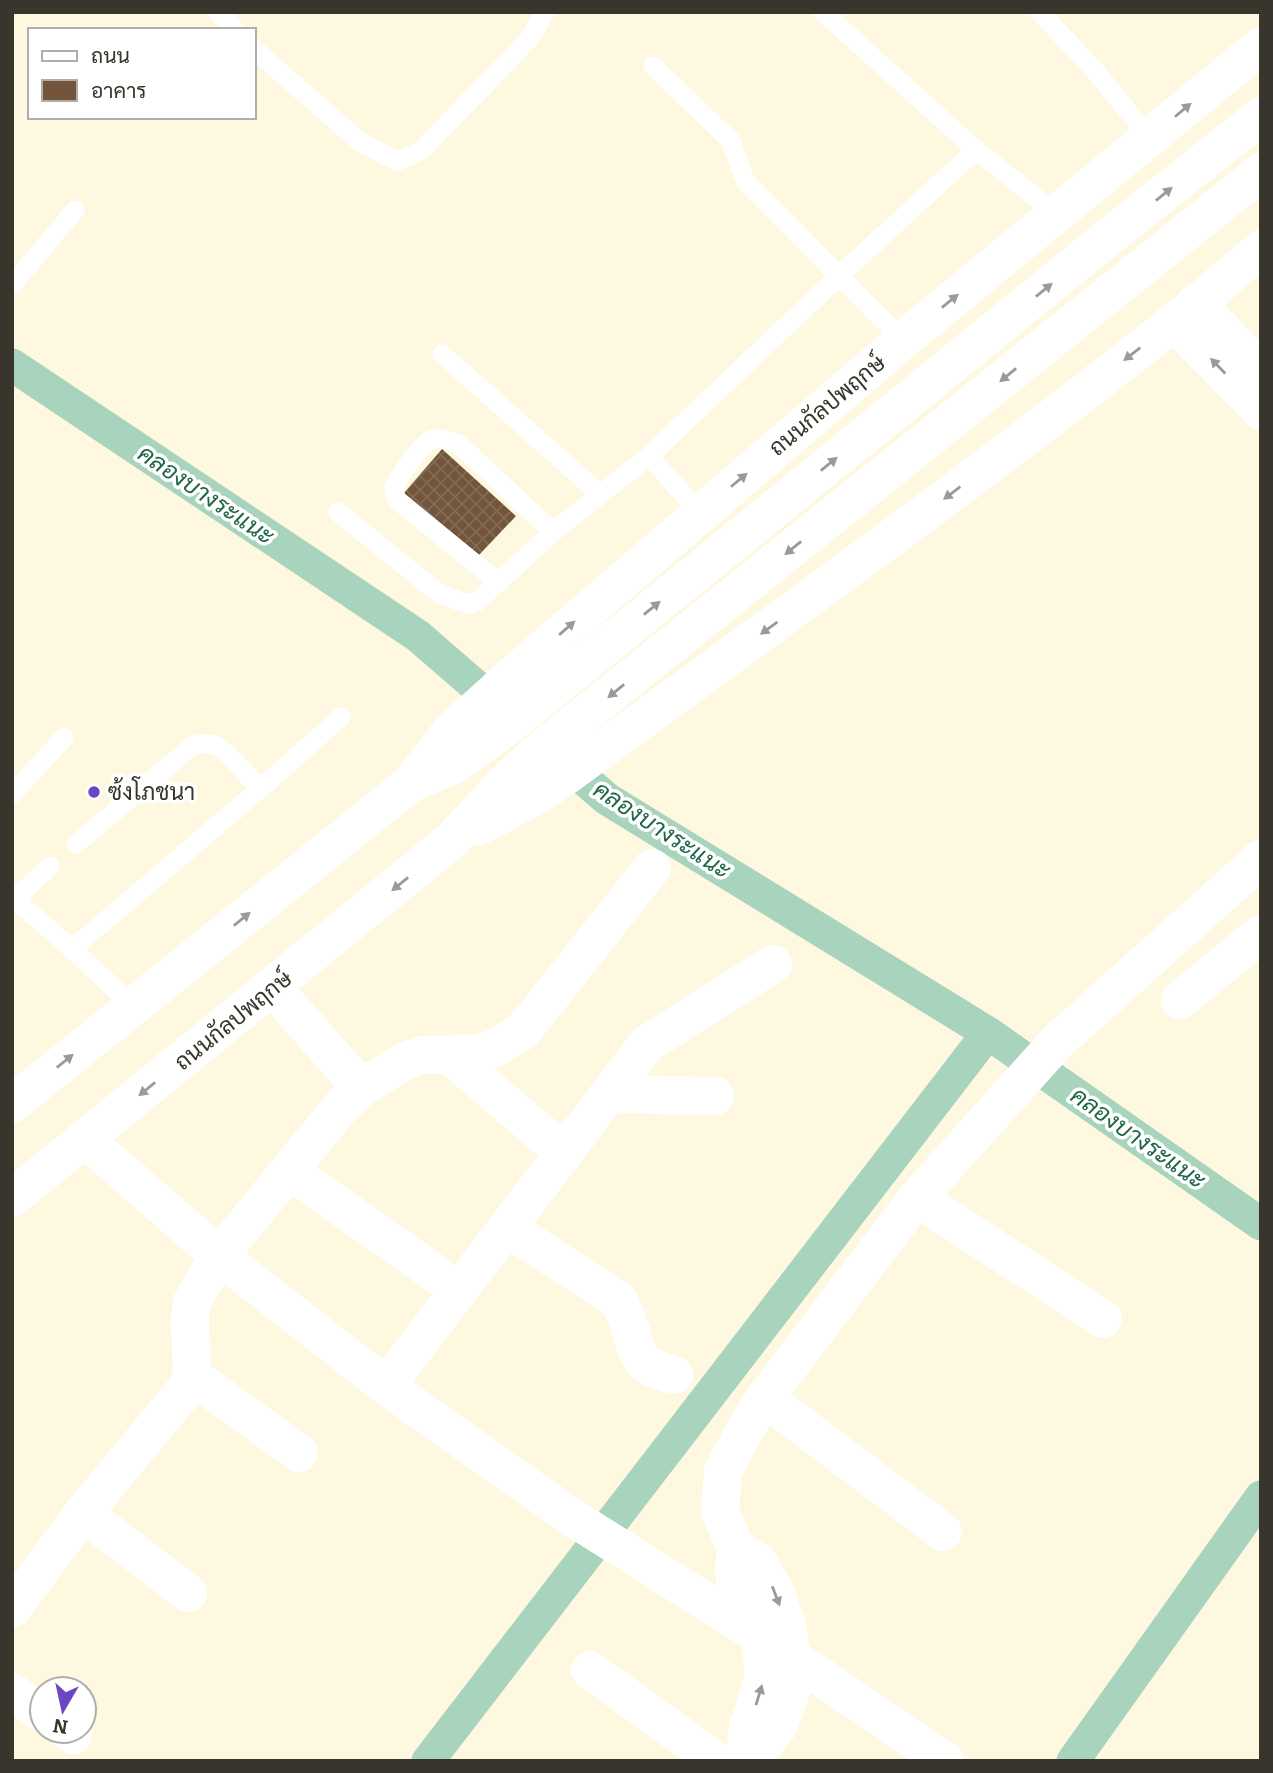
<svg xmlns="http://www.w3.org/2000/svg" width="1273" height="1773" font-family="Bitter,Sarabun,serif">
	<defs>
		<pattern id="building-cross-hatch" width="8" height="8" patternUnits="userSpaceOnUse" patternTransform="scale(1.75)"><rect width="8" height="8" fill="#72553b"/><path d="M0 0l8 8M0 8l8-8" fill="none" stroke="#826b56"/></pattern>
	</defs>
	<rect width="100%" height="100%" fill="#fef8e0"/>
	<g fill="none" stroke-linecap="round" stroke-linejoin="round">
		<path stroke="#a8d3bc" stroke-width="33" d="M 12,365 L 418,636 L 508,714
			M 554,753 L 607,799 L 988,1033 L 1261,1224
			M 428,1761 L 988,1033
			M 1073,1761 L 1261,1497"/>
	</g>
	<path fill="url(#building-cross-hatch)" d="M 442,449 L 516,516 L 479,555 L 404,493 Z"/>
	<g fill="none" stroke-linecap="round" stroke-linejoin="round">
		<path stroke="#fff" stroke-width="19" d="M 218,12 L 235,30
			M 823,12 L 976,150 L 1057,214
			M 1040,12 L 1096,72 L 1150,138
			M 254,49 L 360,142 L 397,161 L 421,151 L 531,37 L 545,12
			M 653,66 L 731,141 L 745,181 L 903,340
			M 12,285 L 75,210
			M 442,354 L 601,495
			M 649,456 L 839,276 L 976,150
			M 338,512 L 441,595 L 469,604 L 478,601 L 553,532 L 649,456 L 700,513
			M 499,583 L 397,500 C 396,496 394,493 394,489 C 394,480 424,443 431,440 C 440,437 451,441 459,444 L 553,532
			M 12,794 L 64,738
			M 76,844 L 192,746 C 200,744 207,742 215,745 C 228,751 249,778 260,789
			M 12,897 L 72,949 L 133,1006
			M 15,899 L 50,866
			M 72,949 L 260,789 L 341,717"/>
		<path stroke="#fff" stroke-width="38" d="M 1196,303 L 1261,370
			M 1174,322 L 1261,411
			M 273,988 L 361,1088
			M 1180,1000 L 1261,934
			M 449,1055 L 548,1139
			M 611,1094 L 715,1096
			M 85,1139 L 219,1256 L 386,1386 L 455,1435 L 573,1518 L 759,1635 L 945,1761
			M 290,1171 L 439,1276
			M 917,1198 L 1103,1319
			M 507,1228 L 617,1299 C 630,1315 633,1351 643,1361 C 651,1369 663,1372 674,1375
			M 192,1376 L 299,1453
			M 386,1386 L 647,1044 L 773,964
			M 765,1398 L 943,1532
			M 83,1513 L 188,1593
			M 736,1548 L 758,1562 L 775,1591 L 787,1626 L 794,1672 L 790,1694 L 779,1725 L 765,1743 L 745,1754 L 740,1761
			M 12,1609 L 83,1513 L 185,1390 L 192,1376 L 190,1320 L 192,1302 L 219,1256 L 340,1108 L 361,1088 L 405,1061 L 422,1055 L 475,1054 L 495,1048 L 523,1031 L 652,868
			M 590,1670 L 716,1761
			M 12,1692 L 42,1713
			M 68,1731 L 73,1735
			M 745,1754 L 748,1727 L 763,1681 L 763,1662 L 759,1635 L 736,1584 L 734,1569 L 736,1548 L 720,1512 L 723,1471 L 746,1428 L 765,1398 L 917,1198 L 1058,1041 L 1261,859"/>
		<path stroke="#fff" stroke-width="38" d="M 416,781 L 455,764 L 504,729 L 1110,236 L 1261,116
			M 479,826 L 536,796 L 566,776 C 769,627 974,481 1172,324 C 1202,300 1231,274 1261,249
			M 12,1104 L 411,783 L 451,731 L 515,673 L 903,340 L 1261,46
			M 12,1198 L 452,840 L 503,785 L 537,753 L 1261,172"/>
	</g>
	<defs><path id="oneway-solid" d="M-6-.8H1V-3.2L6.5 0L1 3.2V.8H-6Z" transform="scale(1.75)"/></defs>
	<g fill="#9c9a96">
		<use href="#oneway-solid" transform="translate(1183 110) rotate(-40)"/>
		<use href="#oneway-solid" transform="translate(1164 194) rotate(-39)"/>
		<use href="#oneway-solid" transform="translate(1044 290) rotate(-39)"/>
		<use href="#oneway-solid" transform="translate(950 301) rotate(-39)"/>
		<use href="#oneway-solid" transform="translate(1132 354) rotate(142)"/>
		<use href="#oneway-solid" transform="translate(1218 366) rotate(-134)"/>
		<use href="#oneway-solid" transform="translate(1008 375) rotate(141)"/>
		<use href="#oneway-solid" transform="translate(829 464) rotate(-39)"/>
		<use href="#oneway-solid" transform="translate(739 480) rotate(-40)"/>
		<use href="#oneway-solid" transform="translate(952 493) rotate(143)"/>
		<use href="#oneway-solid" transform="translate(793 548) rotate(141)"/>
		<use href="#oneway-solid" transform="translate(652 608) rotate(-39)"/>
		<use href="#oneway-solid" transform="translate(567 628) rotate(-41)"/>
		<use href="#oneway-solid" transform="translate(769 628) rotate(144)"/>
		<use href="#oneway-solid" transform="translate(616 691) rotate(141)"/>
		<use href="#oneway-solid" transform="translate(400 884) rotate(141)"/>
		<use href="#oneway-solid" transform="translate(242 919) rotate(-39)"/>
		<use href="#oneway-solid" transform="translate(65 1061) rotate(-39)"/>
		<use href="#oneway-solid" transform="translate(147 1089) rotate(141)"/>
		<use href="#oneway-solid" transform="translate(776 1596) rotate(69)"/>
		<use href="#oneway-solid" transform="translate(759 1695) rotate(-73)"/>
	</g>
	<circle fill="#6b48c1" stroke="#fff" stroke-width="2.5" cx="94" cy="792" r="7"/>
	<g text-anchor="middle" stroke-width="7" stroke-linejoin="round" paint-order="stroke">
		<g font-size="23" fill="#38352c" stroke="#fff">
			<text transform="translate(827 405) rotate(-40)" y="8">ถนนกัลปพฤกษ์</text>
			<text transform="translate(233 1020) rotate(-39)" y="8">ถนนกัลปพฤกษ์</text>
		</g>
		<g font-size="23" fill="#38352c" stroke="#fff" text-anchor="start">
			<text x="108" y="800">ซ้งโภชนา</text>
		</g>
		<g font-size="24" font-style="italic" fill="#216649" stroke="#fff">
			<text transform="translate(206 495) rotate(34)" y="8">คลองบางระแนะ</text>
			<text transform="translate(662 830) rotate(33)" y="8">คลองบางระแนะ</text>
			<text transform="translate(1138 1138) rotate(35)" y="8">คลองบางระแนะ</text>
		</g>
	</g>
	<rect width="1273" height="1773" fill="none" stroke="#38352c" stroke-width="28"/>
	<rect x="28" y="28" width="228" height="91" fill="#ffffff" stroke="#afaeab" stroke-width="2"/>
	<rect x="42" y="51" width="35" height="10" fill="#ffffff" stroke="#afaeab" stroke-width="2"/>
	<text x="91" y="63" font-size="21" fill="#38352c">ถนน</text>
	<rect x="42" y="80" width="35" height="21" fill="#72553b" stroke="#afaeab" stroke-width="2"/>
	<text x="91" y="98" font-size="21" fill="#38352c">อาคาร</text>
	<g transform="translate(63 1710) rotate(189)"><circle r="33" fill="#ffffff" stroke="#afaeab" stroke-width="2"/>
	<path d="M0-5L12 26L0 18L-12 26Z" fill="#6b48c1"/>
	<text y="-10" font-size="19" font-weight="bold" text-anchor="middle" fill="#38352c">N</text>
	</g>
</svg>
